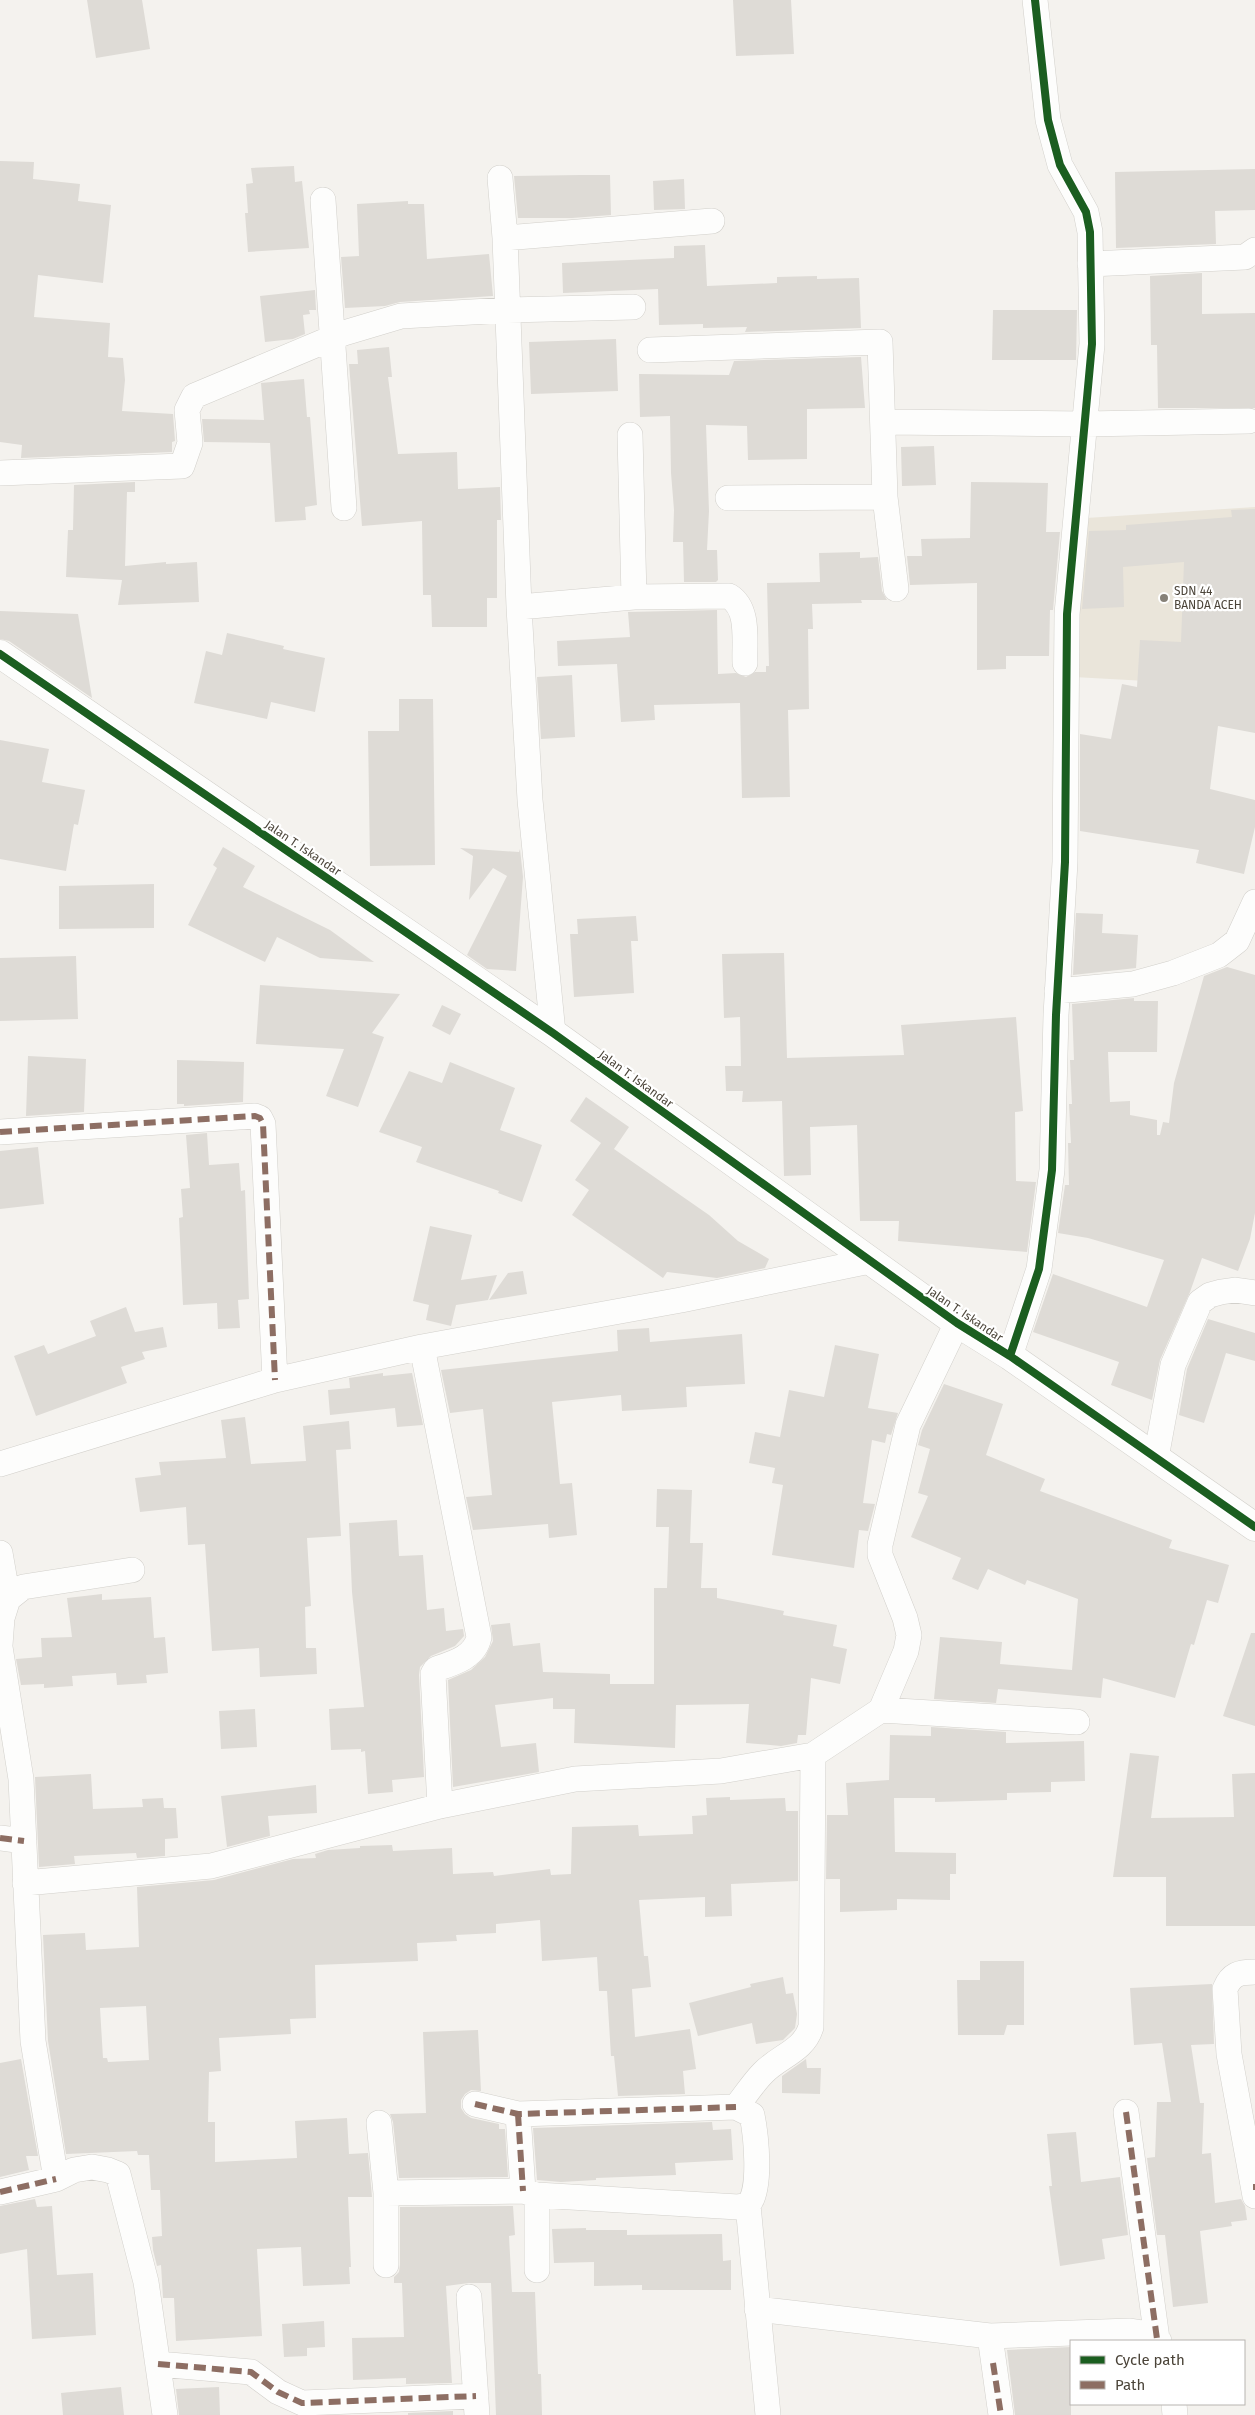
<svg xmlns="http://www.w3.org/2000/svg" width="1255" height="2415" font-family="'Fira Sans',sans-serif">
	<rect width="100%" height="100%" fill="#f4f2ee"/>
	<path fill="#eae5da" d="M 1255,507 L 1255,687 L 1074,677 L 1071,519 Z"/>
	<path fill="#dedbd6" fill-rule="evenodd" d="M 87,0 L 142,0 L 150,49 L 96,58 Z
		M 733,0 L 791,0 L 794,54 L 736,56 Z
		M 0,161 L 34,162 L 33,179 L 80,184 L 78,201 L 111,205 L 103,283 L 38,275 L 34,317 L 110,323 L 108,357 L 123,358 L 125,380 L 122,411 L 173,414 L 175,441 L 172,442 L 172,452 L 21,458 L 22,445 L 0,442 Z
		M 294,166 L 295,182 L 302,181 L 309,248 L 248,252 L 245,213 L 248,213 L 246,184 L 253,183 L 251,168 Z
		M 1255,169 L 1255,210 L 1215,211 L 1216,244 L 1116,248 L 1115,172 Z
		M 580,175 L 610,175 L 611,215 L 572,218 L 518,218 L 514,176 Z
		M 684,179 L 685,209 L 654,210 L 653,181 Z
		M 408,201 L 408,204 L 424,204 L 427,259 L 489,254 L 493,296 L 400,302 L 385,306 L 345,308 L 341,257 L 359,256 L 357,204 Z
		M 705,245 L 707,286 L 777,283 L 777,277 L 817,276 L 817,279 L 859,278 L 861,328 L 745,332 L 747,327 L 703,328 L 703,324 L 659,325 L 658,289 L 563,293 L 562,263 L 674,258 L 674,246 Z
		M 1202,273 L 1202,314 L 1255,313 L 1255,408 L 1158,408 L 1157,345 L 1151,345 L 1150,276 Z
		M 315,290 L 316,310 L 309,310 L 310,314 L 303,315 L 305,334 L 293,339 L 265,342 L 260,296 Z
		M 993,310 L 1077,310 L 1076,360 L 992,360 Z
		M 616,339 L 618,391 L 531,394 L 529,342 Z
		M 389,347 L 392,377 L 388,377 L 398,454 L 457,452 L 458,489 L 500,487 L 501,520 L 497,520 L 497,598 L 487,598 L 487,627 L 432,627 L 431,595 L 423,595 L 422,521 L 362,526 L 349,364 L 358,364 L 357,350 Z
		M 861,357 L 865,408 L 807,409 L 807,459 L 748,460 L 747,426 L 706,425 L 709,511 L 707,550 L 717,550 L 718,580 L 716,582 L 684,582 L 683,542 L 673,542 L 674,510 L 671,473 L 670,416 L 640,417 L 639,374 L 729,375 L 734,361 Z
		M 304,379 L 307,417 L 310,417 L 317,505 L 305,507 L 306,520 L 275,522 L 270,443 L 204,442 L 202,419 L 264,420 L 261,383 Z
		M 934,446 L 936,485 L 902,486 L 901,447 Z
		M 135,482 L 135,492 L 127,492 L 125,566 L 166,562 L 166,564 L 197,562 L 199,602 L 118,605 L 122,580 L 66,577 L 68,530 L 73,530 L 74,485 Z
		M 971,482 L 1048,483 L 1046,532 L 1060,532 L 1053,610 L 1050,610 L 1049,656 L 1006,656 L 1006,669 L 977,670 L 977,583 L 910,585 L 907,556 L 922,556 L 921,539 L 970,538 Z
		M 1255,509 L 1255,733 L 1218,726 L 1210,789 L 1255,800 L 1255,827 L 1244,874 L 1196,863 L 1199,850 L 1080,831 L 1080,734 L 1111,739 L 1122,684 L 1137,687 L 1140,640 L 1181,642 L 1184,562 L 1123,567 L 1124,607 L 1082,609 L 1089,531 L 1126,530 L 1126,525 L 1232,517 L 1231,510 Z
		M 860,552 L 860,558 L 878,557 L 882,591 L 887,600 L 861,600 L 862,603 L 812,604 L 813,629 L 808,629 L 809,709 L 788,710 L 790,797 L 742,798 L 740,703 L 654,705 L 655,720 L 621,722 L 617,664 L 558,666 L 557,641 L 630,637 L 628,612 L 717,610 L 718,674 L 736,673 L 746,677 L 755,672 L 766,672 L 766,666 L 769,666 L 767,583 L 820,582 L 819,553 Z
		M 0,611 L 78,614 L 92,698 L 9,641 L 0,639 Z
		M 227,633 L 284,646 L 283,649 L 325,658 L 315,712 L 271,702 L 267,719 L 194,703 L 206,651 L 222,655 Z
		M 572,675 L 575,737 L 541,739 L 537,677 Z
		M 399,699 L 433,699 L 435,865 L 370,866 L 368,731 L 399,731 Z
		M 0,740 L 49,749 L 42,782 L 85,790 L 78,825 L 74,824 L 66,871 L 0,859 Z
		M 223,847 L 255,866 L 243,887 L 330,930 L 374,962 L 320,958 L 277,937 L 265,962 L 188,925 L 217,868 L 213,865 Z
		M 460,848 L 519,852 L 520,849 L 523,877 L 516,971 L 487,969 L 467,955 L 507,876 L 493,868 L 469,900 L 473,856 Z
		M 154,884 L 154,928 L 59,929 L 59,886 Z
		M 1076,913 L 1103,914 L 1102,933 L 1138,935 L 1136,968 L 1073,975 Z
		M 636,916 L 638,941 L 631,941 L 634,993 L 574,997 L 570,934 L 578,934 L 577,919 Z
		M 784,953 L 787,1058 L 904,1055 L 901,1025 L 1016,1017 L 1023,1111 L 1015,1112 L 1016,1181 L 1036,1182 L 1027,1252 L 898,1241 L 899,1221 L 860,1221 L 857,1125 L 810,1127 L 811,1175 L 784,1176 L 782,1101 L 742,1102 L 743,1091 L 726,1091 L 725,1066 L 741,1066 L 740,1017 L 724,1018 L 722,954 Z
		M 76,956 L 78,1019 L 0,1021 L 0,958 Z
		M 1227,967 L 1255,975 L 1255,1213 L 1250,1239 L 1238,1271 L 1202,1258 L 1190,1292 L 1160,1360 L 1152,1400 L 1111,1385 L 1119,1362 L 1033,1332 L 1053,1274 L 1147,1307 L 1164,1260 L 1088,1238 L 1058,1233 L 1065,1185 L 1069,1185 L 1068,1143 L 1071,1143 L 1069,1104 L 1072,1104 L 1070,1060 L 1074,1060 L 1072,1004 L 1134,998 L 1134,1001 L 1158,1001 L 1157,1052 L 1108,1052 L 1110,1102 L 1130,1101 L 1130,1115 L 1157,1120 L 1157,1135 L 1160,1135 L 1163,1122 L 1169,1123 L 1174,1083 L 1204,976 Z
		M 260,985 L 400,994 L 372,1033 L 384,1037 L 358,1107 L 326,1096 L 344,1049 L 256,1044 Z
		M 442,1005 L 461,1014 L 450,1035 L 432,1026 Z
		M 28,1056 L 86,1059 L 84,1112 L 26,1116 Z
		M 177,1060 L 244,1062 L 243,1102 L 184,1106 L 184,1104 L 177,1104 Z
		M 450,1062 L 515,1088 L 500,1130 L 542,1145 L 522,1202 L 498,1193 L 499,1191 L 416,1162 L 422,1147 L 379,1132 L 409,1071 L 442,1083 Z
		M 586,1097 L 629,1127 L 614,1149 L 709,1215 L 738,1241 L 769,1259 L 765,1268 L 717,1278 L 667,1272 L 663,1278 L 572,1215 L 589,1190 L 575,1180 L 601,1143 L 570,1121 Z
		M 207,1133 L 209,1165 L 239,1163 L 241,1191 L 245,1190 L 249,1299 L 238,1300 L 240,1328 L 218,1329 L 217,1303 L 183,1305 L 179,1218 L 183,1217 L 181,1189 L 190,1188 L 186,1135 Z
		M 38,1147 L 44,1204 L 0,1209 L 0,1151 Z
		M 430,1226 L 472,1235 L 461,1280 L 497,1275 L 488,1300 L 456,1305 L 451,1326 L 426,1320 L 429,1305 L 413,1301 Z
		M 523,1271 L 527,1294 L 489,1300 L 508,1273 Z
		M 126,1307 L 135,1332 L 163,1327 L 167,1347 L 142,1352 L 145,1359 L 121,1367 L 127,1383 L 36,1416 L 14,1356 L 44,1345 L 48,1354 L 96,1336 L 90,1321 Z
		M 1208,1319 L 1255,1333 L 1255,1361 L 1226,1353 L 1204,1423 L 1179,1415 L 1187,1369 Z
		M 649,1328 L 650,1342 L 742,1334 L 745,1384 L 686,1387 L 687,1407 L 622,1411 L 621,1395 L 552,1402 L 560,1484 L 572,1483 L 577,1535 L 549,1538 L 548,1524 L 473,1530 L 466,1497 L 492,1495 L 483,1409 L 450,1413 L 441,1370 L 618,1351 L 617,1330 Z
		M 835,1345 L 879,1354 L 868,1408 L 898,1413 L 891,1435 L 887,1434 L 885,1443 L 872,1440 L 863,1503 L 875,1504 L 868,1531 L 859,1530 L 854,1568 L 772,1555 L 783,1485 L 772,1483 L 775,1468 L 749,1463 L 755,1432 L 780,1437 L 789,1390 L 824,1397 Z
		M 383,1373 L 383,1376 L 412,1373 L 423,1425 L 397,1427 L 395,1408 L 330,1415 L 328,1390 L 350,1388 L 349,1378 Z
		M 944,1384 L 1003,1404 L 986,1455 L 1045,1479 L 1040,1491 L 1172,1540 L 1169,1548 L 1229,1565 L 1218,1603 L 1207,1600 L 1194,1645 L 1191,1644 L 1175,1698 L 1103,1678 L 1101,1698 L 998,1689 L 996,1703 L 934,1699 L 940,1637 L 1002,1642 L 1000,1664 L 1072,1670 L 1078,1599 L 1027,1580 L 1025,1585 L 988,1569 L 978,1590 L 952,1579 L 961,1558 L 911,1537 L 928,1496 L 918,1493 L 930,1449 L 918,1445 L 922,1430 Z
		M 245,1417 L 251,1464 L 306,1461 L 303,1426 L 349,1421 L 351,1449 L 336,1450 L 341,1536 L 307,1538 L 311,1606 L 305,1607 L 306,1648 L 316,1648 L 317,1674 L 260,1677 L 259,1648 L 212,1651 L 205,1544 L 188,1545 L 186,1507 L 140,1512 L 135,1478 L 161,1475 L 159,1462 L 226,1458 L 221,1420 Z
		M 657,1489 L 692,1490 L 690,1543 L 703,1543 L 701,1588 L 717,1588 L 717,1598 L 784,1611 L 783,1615 L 837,1625 L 833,1646 L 847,1649 L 840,1684 L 811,1678 L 806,1735 L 798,1735 L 797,1743 L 781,1746 L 746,1743 L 749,1704 L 676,1705 L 675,1748 L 574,1743 L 575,1709 L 553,1709 L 553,1698 L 495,1705 L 501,1747 L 536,1743 L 539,1772 L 453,1787 L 448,1680 L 471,1670 L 485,1657 L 493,1641 L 491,1625 L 510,1623 L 513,1646 L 540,1643 L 543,1672 L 610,1674 L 610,1684 L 654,1684 L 654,1588 L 667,1588 L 669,1527 L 656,1527 Z
		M 397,1520 L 399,1556 L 423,1555 L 427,1610 L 444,1608 L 446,1631 L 463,1629 L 464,1636 L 455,1646 L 431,1656 L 420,1667 L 419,1675 L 424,1777 L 392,1780 L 393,1792 L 368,1794 L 365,1751 L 361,1752 L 361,1749 L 331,1750 L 329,1709 L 364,1707 L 352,1592 L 349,1523 Z
		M 102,1594 L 102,1600 L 151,1597 L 154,1638 L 165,1637 L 168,1673 L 146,1675 L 147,1683 L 117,1685 L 116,1673 L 72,1676 L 73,1686 L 44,1688 L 44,1684 L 21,1685 L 16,1659 L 42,1657 L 41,1638 L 72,1637 L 67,1598 Z
		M 1251,1633 L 1255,1633 L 1255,1726 L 1223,1716 Z
		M 255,1709 L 257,1747 L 221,1749 L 219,1711 Z
		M 931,1727 L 1006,1732 L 1006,1743 L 1084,1741 L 1085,1781 L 1051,1782 L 1051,1792 L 1007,1793 L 1007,1800 L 935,1802 L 935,1798 L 894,1798 L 895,1852 L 956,1853 L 956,1874 L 950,1874 L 950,1900 L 897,1899 L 897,1910 L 840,1912 L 840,1879 L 826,1879 L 827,1815 L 848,1815 L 846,1783 L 889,1780 L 890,1735 L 931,1736 Z
		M 1130,1753 L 1159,1756 L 1151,1818 L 1234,1817 L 1232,1774 L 1255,1773 L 1255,1926 L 1166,1926 L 1166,1877 L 1113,1877 Z
		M 91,1774 L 93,1809 L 143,1807 L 142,1799 L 163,1798 L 164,1808 L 176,1808 L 178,1838 L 165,1839 L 165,1856 L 137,1858 L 136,1853 L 74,1856 L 75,1864 L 39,1867 L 35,1777 Z
		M 316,1785 L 317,1813 L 268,1816 L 270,1836 L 227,1847 L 221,1796 Z
		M 730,1797 L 730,1800 L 785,1798 L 786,1811 L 798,1811 L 798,1881 L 731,1884 L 732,1916 L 705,1917 L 705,1897 L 639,1900 L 644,1956 L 648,1956 L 651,1987 L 632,1989 L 635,2037 L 690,2029 L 696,2069 L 683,2071 L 685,2094 L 618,2096 L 614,2056 L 611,2056 L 607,1991 L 599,1991 L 597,1957 L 542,1961 L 540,1920 L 496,1924 L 496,1933 L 456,1935 L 457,1941 L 417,1943 L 418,1961 L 315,1965 L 316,2018 L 290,2019 L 291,2034 L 219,2038 L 221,2071 L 209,2072 L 208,2122 L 215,2122 L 215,2162 L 297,2158 L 295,2121 L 347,2118 L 349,2154 L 368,2153 L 372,2197 L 348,2197 L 351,2267 L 349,2267 L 350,2284 L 303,2286 L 301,2247 L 257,2249 L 262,2336 L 176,2341 L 174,2298 L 163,2298 L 161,2265 L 157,2266 L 153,2250 L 152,2237 L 162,2236 L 160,2190 L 151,2190 L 149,2155 L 138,2155 L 137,2151 L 66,2154 L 48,2041 L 43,1935 L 85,1933 L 86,1950 L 139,1947 L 137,1887 L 214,1880 L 293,1859 L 316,1858 L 315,1854 L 328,1850 L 360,1848 L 360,1846 L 392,1845 L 393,1851 L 452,1848 L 453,1874 L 493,1872 L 494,1876 L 550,1869 L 551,1875 L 571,1874 L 572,1827 L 638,1825 L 639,1836 L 693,1834 L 692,1816 L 707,1815 L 706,1798 ZM 146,2006 L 149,2060 L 108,2062 L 107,2058 L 103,2058 L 100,2008 Z
		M 980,1961 L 1024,1961 L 1024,2025 L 1007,2025 L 1004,2035 L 958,2035 L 957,1980 L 980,1980 Z
		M 783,1977 L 786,1994 L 793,1993 L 797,2014 L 795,2028 L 783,2040 L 756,2044 L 752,2023 L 698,2036 L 689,2003 L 751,1987 L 750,1984 Z
		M 1212,1984 L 1214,2044 L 1191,2045 L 1200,2103 L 1204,2103 L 1202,2154 L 1211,2153 L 1215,2203 L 1241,2199 L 1245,2206 L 1247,2220 L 1231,2222 L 1232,2226 L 1200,2231 L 1208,2303 L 1173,2307 L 1165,2235 L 1157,2235 L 1147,2158 L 1155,2157 L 1157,2102 L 1171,2102 L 1162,2043 L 1134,2045 L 1130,1988 Z
		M 478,2030 L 481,2091 L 471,2090 L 465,2094 L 461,2100 L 461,2108 L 465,2114 L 471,2118 L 499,2124 L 499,2129 L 505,2129 L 508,2177 L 399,2178 L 393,2122 L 390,2114 L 426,2113 L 423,2032 Z
		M 21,2059 L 38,2156 L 26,2156 L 29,2170 L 0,2177 L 0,2063 Z
		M 806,2059 L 807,2068 L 821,2068 L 820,2094 L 782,2093 L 782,2076 Z
		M 712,2122 L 713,2130 L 731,2129 L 733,2160 L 675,2163 L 676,2175 L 596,2178 L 596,2180 L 561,2182 L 537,2180 L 533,2128 Z
		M 1076,2132 L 1081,2182 L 1120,2177 L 1128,2235 L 1102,2239 L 1105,2259 L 1060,2266 L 1049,2186 L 1052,2186 L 1047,2134 Z
		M 35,2199 L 37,2207 L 52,2206 L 57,2275 L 93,2273 L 96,2335 L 32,2339 L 27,2249 L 0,2254 L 0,2206 Z
		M 513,2206 L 515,2235 L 509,2236 L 512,2292 L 535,2292 L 538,2374 L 541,2374 L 542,2415 L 496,2415 L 491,2283 L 469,2283 L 446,2286 L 452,2383 L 406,2384 L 406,2378 L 353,2380 L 352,2338 L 404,2337 L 402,2283 L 394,2283 L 394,2277 L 399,2272 L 400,2265 L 400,2207 Z
		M 586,2228 L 586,2230 L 627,2230 L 627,2235 L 722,2234 L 723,2261 L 731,2260 L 731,2290 L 642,2290 L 642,2285 L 594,2286 L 594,2262 L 554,2263 L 552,2229 Z
		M 324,2321 L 325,2347 L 307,2348 L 307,2356 L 284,2357 L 282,2324 Z
		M 1071,2347 L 1071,2415 L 1015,2415 L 1007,2350 Z
		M 121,2387 L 124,2415 L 63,2415 L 61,2393 Z
		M 219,2387 L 220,2415 L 179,2415 L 176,2389 Z
		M 453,2411 L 453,2415 L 408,2415 L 408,2413 Z"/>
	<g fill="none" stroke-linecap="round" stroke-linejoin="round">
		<g stroke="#d2d0cb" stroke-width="26">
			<path id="minor" d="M 500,178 L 505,238 L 519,607 L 530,800 L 553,1033
				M 323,200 L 344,508
				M 505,238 L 712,221
				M 1090,264 L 1245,257 L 1255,250
				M 650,350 L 880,342 L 885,497 L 896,589
				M 883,422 L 1085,424 L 1249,421
				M 630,435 L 634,597
				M 0,473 L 182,466 L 190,443 L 187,410 L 194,396 L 344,333 L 401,316 L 507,310 L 633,307
				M 728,498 L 885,497
				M 519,607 L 634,597 L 729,596 C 750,609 744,641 745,663
				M 1057,991 L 1133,984 L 1173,973 L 1219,955 L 1237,941 L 1255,902
				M 0,1132 L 255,1116 L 260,1118 L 263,1124 L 275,1380
				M 422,1347 L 479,1637 C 475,1657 454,1663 436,1669 L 433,1674 L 440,1806
				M 1010,1356 L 1039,1269 L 1052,1170 L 1056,1015 L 1065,862 L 1067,614 L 1092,344 L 1090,232 L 1086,212 L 1060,165 L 1048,120 L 1035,0
				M 1156,1458 L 1173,1365 L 1200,1302 L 1210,1295 L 1221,1292 L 1235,1290 L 1255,1293
				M 0,1464 L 275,1380 L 422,1347 L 681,1300 L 870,1261
				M 0,1553 L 8,1599
				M 0,1645 L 2,1618 L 8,1599 L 23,1587 L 132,1570
				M 0,1647 L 21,1779 L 33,2041 L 56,2179
				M 881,1710 L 1077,1722
				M 0,1838 L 24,1841
				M 25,1883 L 211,1866 L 440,1806 L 575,1779 L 721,1771 L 813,1755 L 881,1710 L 906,1651 L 909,1635 L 905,1618 L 880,1555 L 880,1545 L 908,1425 L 957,1323
				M 1255,1972 C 1239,1972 1231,1974 1225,1989 L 1229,2054 L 1255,2196
				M 736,2107 C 745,2096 753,2083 763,2073 C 779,2056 804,2051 811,2027 L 813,1755
				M 1126,2112 L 1157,2339
				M 518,2114 L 523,2191
				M 379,2123 L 386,2193 L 386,2265
				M 0,2192 L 56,2179 L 74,2170 L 92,2167 L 108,2170 L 118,2174 L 146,2282 L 165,2415
				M 386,2193 L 523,2191 L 537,2195 L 738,2207 L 748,2205 C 762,2190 756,2135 752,2115 L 736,2107 L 518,2114 L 475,2104
				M 748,2205 L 768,2415
				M 537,2270 L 537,2195
				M 469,2297 L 477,2415
				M 757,2309 L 990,2336
				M 158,2364 L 251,2372 L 278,2392 L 302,2403 L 476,2396
				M 1174,2404 L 1175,2415
				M 1001,2415 L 990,2336 L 1130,2331 L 1149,2334 L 1159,2341"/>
		</g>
		<g stroke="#d2d0cb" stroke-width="29">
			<path id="tertiary" d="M 0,654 L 553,1033 L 957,1323 L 1010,1356 L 1255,1527"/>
		</g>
		<use href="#minor" stroke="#fdfdfc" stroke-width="25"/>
		<use href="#tertiary" stroke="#fdfdfc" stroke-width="28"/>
		<path stroke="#8d6e63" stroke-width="6" stroke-dasharray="12 6" stroke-linecap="butt" d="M 0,1132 L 255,1116 L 260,1118 L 263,1124 L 275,1380
			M 0,1838 L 24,1841
			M 475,2104 L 518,2114 L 736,2107
			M 1126,2112 L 1157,2339
			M 518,2114 L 523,2191
			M 1253,2187 L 1255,2187
			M 0,2192 L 56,2179
			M 993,2363 L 1001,2415
			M 158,2364 L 251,2372 L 278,2392 L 302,2403 L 476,2396"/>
		<g stroke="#fff" stroke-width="11">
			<path id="cycleway" d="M 0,654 L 553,1033 L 957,1323 L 1010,1356 L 1255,1527
				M 1010,1356 L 1039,1269 L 1052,1170 L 1056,1015 L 1065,862 L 1067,614 L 1092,344 L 1090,232 L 1086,212 L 1060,165 L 1048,120 L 1035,0"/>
		</g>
		<use href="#cycleway" stroke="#1b5e20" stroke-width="8"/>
	</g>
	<circle fill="#868178" stroke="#fff" stroke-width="2" cx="1164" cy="598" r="5"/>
	<g text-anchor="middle" stroke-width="4.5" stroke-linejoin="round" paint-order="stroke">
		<g font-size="12" fill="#4b4439" stroke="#fff" text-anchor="start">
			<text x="1174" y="595">SDN 44<tspan x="1174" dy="14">BANDA ACEH</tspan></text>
		</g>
		<g font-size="12" fill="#4b4439" stroke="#fff">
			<text transform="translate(303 848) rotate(34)" y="4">Jalan T. Iskandar</text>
			<text transform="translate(636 1079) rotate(36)" y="4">Jalan T. Iskandar</text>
			<text transform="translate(965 1314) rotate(34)" y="4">Jalan T. Iskandar</text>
		</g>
	</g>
	<rect x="1070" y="2340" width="175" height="65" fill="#ffffff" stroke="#b7b4b0"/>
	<rect x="1080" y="2356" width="25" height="8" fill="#1b5e20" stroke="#b7b4b0"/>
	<text x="1115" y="2365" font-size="15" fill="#4b4439">Cycle path</text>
	<rect x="1080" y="2381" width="25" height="8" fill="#8d6e63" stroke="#b7b4b0"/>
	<text x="1115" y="2390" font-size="15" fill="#4b4439">Path</text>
</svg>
